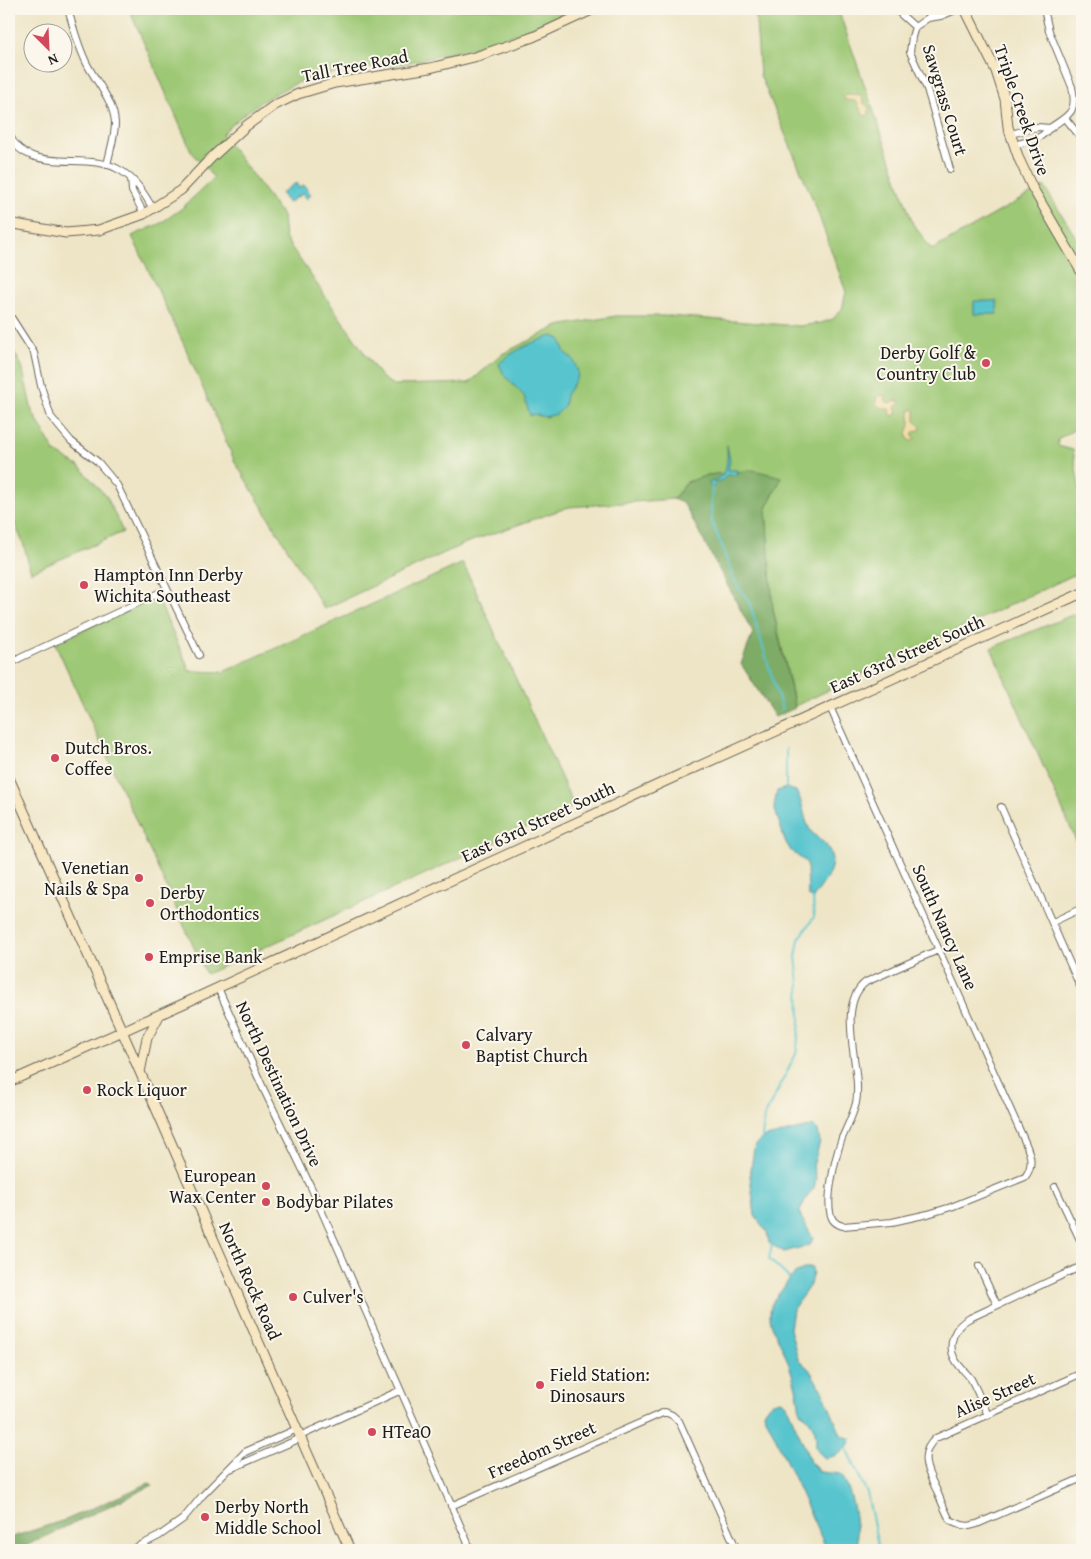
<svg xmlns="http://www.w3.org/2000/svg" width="1091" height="1559" font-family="'Gentium Book Plus',serif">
	<rect width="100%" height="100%" fill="#fbf7ec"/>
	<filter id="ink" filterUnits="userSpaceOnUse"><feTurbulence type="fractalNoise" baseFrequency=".02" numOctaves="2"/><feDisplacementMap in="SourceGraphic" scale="10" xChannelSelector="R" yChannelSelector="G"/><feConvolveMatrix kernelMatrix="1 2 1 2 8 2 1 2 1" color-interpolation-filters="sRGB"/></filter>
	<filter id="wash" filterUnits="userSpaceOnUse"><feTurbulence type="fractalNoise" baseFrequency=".0096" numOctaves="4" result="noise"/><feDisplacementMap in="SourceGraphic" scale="20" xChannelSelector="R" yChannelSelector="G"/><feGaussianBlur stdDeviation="1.12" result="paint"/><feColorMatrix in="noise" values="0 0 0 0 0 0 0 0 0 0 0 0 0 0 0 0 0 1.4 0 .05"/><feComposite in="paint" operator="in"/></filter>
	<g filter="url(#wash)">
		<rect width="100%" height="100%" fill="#eee5c6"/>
		<path fill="#9dc875" stroke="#5c7248" d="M 129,9 L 577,9 C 544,23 511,37 477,47 C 449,54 419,61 391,65 C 363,69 335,71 308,79 C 276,90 245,110 222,134 L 283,216 L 285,238 L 381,377 L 393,385 L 469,383 L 502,354 L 558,326 L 616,316 L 669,316 L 799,326 L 821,323 L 833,319 L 842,309 L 846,292 L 814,202 L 760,75 L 755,9 L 838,9 L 913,224 L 932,250 L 1044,186 L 1082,247 L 1082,425 L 1058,439 L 1058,446 L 1073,450 L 1082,505 L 1082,571 L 795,706 L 771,600 L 766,508 L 782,477 L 688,481 L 673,499 L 569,507 L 466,543 L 324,609 L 235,462 L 185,347 L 132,236 L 161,223 L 181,209 L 214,178 L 192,153 Z
			M 9,343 L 22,366 L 32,411 L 55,452 L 80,467 L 107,497 L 123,532 L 31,572 L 23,543 L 9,510 Z
			M 463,563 L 574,806 L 206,974 L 55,643 L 157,597 L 190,671 L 223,672 Z
			M 1082,611 L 1082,854 L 991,648 Z"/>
		<path fill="#7eac66" stroke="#4d6441" d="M 753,470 L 782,477 L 766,508 L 773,610 L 795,708 L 775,717 L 741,664 L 753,633 L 684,504 L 673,499 L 688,482 L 707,475 Z
			M 149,1483 L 153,1485 L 17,1550 L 9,1550 L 9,1538 L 68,1519 Z"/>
		<path fill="#eeda9e" stroke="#857b5d" d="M 847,94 L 862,95 L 863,102 L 869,108 L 869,115 L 864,116 L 856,101 L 845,100 L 844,96 Z
			M 881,395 L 886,396 L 885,400 L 888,403 L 899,400 L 899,404 L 895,407 L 897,412 L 894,416 L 891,415 L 889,409 L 879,407 L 876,404 L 876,398 Z
			M 914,409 L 915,412 L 915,421 L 921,427 L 921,429 L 912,433 L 915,439 L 911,441 L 908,439 L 907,433 L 910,425 L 910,410 Z"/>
		<path fill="#58c5ce" stroke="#3a7075" d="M 296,183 L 299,188 L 304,185 L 311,195 L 306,199 L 302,194 L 288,203 L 281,193 Z
			M 974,301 L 997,301 L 997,314 L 974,314 Z
			M 553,336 L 560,339 L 565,353 L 573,359 L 578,372 L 577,378 L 566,395 L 564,407 L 557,414 L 545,417 L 533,414 L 530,416 L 524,396 L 504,375 L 499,364 C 508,353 540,338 553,336 Z
			M 727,445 L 730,461 L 728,470 L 737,470 L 738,475 L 727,475 L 721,481 L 713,482 L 714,488 L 712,488 L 709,484 L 710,482 C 713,480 718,479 721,476 C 729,468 727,456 727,445 Z
			M 786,788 L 796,791 C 804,804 803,815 809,828 C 812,835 821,839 826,845 C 841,864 824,882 813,898 L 808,896 L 807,863 L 791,851 L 785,841 L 774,806 L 777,791 Z
			M 813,1126 L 818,1130 L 820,1142 L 813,1166 L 816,1178 L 814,1189 L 807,1196 L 800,1211 L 801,1217 L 813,1238 L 810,1245 L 784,1252 L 769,1243 L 767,1232 L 755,1216 L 750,1176 L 754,1148 L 762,1138 Z
			M 811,1267 L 813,1272 L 810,1285 L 793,1309 L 790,1329 L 798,1359 L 809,1369 L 824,1394 L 841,1435 L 851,1439 C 848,1450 837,1457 825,1458 C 811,1447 818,1446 815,1432 C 814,1426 806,1415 800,1412 C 798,1390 791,1369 783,1349 C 778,1338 769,1325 770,1313 C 770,1301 778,1296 784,1287 C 790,1277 798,1269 811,1267 Z
			M 782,1400 L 786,1404 L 805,1448 L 810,1462 L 820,1472 L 841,1474 C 855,1496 856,1525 858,1550 L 827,1550 L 764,1413 C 768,1404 772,1401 782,1400 Z"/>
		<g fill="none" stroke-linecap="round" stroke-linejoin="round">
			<path stroke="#58c5ce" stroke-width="2" d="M 713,482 L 711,503 L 712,522 L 723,549 L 733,578 L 750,604 L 782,710
				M 786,788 L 786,749
				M 762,1138 L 764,1117 L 796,1054 L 800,1022 L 799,983 L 796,957 L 799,939 L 814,917 L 813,898
				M 772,1244 L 769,1259 L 789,1278
				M 846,1448 L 867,1493 L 879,1550"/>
		</g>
	</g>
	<g filter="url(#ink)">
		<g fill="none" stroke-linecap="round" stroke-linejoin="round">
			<g stroke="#666258" stroke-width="8">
				<path id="street" d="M 68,9 C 73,27 78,46 87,64 C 96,82 114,101 115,123 C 115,136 110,151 107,165
					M 895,9 L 915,27
					M 935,9 L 928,18 L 941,16 L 958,9
					M 928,18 L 915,27 L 912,37 L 910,52 L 927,89 L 950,169
					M 1066,119 L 1082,139
					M 9,134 C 27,176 85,151 118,169 C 135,178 144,193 153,209
					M 1011,134 L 1037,127 L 1051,128
					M 1014,145 C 1023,142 1034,141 1041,136 C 1044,134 1047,131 1050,128 C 1068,115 1078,114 1072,87 L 1049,31 L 1044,9
					M 131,179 L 132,191 L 144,214
					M 9,314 L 34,353 L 41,386 L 51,417 L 71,441 L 98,462 L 117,485 L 199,655
					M 9,665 L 20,658 L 167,589
					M 830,707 L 1020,1131 C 1027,1147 1037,1162 1025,1177 L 951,1207 L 928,1214 L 892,1222 L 843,1226 C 839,1225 836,1224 833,1220 C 823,1205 836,1155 842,1138 C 847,1127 853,1115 856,1103 C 863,1069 834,1006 866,982 L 938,950
					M 1001,807 L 1082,991
					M 1053,922 L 1082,908
					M 218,988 L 264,1090 L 311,1187 L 471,1550
					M 1055,1187 L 1082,1244
					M 979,1266 L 997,1305
					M 1082,1373 L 936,1438 C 917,1454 928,1473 937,1491 C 941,1501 945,1511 950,1520 L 962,1525 L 969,1526 L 977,1524 L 1082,1478
					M 988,1415 C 982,1403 977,1390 971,1379 C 967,1373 960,1368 956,1361 C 946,1345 954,1326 970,1318 L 1082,1266
					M 300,1436 L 399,1391
					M 230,1469 L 301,1438
					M 451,1506 L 665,1412 L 672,1415 L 679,1421 L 737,1550
					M 131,1550 L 159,1536 L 183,1519 L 202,1496 L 245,1452 L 297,1429"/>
			</g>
			<g stroke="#666258" stroke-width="11">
				<path id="secondary" d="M 965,9 L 996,71 L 1005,99 L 1008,127 L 1019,159 L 1032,187 L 1082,273
					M 9,223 L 66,233 L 99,230 L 144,214 L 181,190 L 211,158 L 246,126 L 275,105 L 298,94 L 335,83 L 430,68 L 478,56 L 533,37 L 594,9
					M 1082,428 L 1081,467 L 1082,471
					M 9,778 L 122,1031 L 350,1550
					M 140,1072 L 147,1038 L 160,1014
					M 9,1082 L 185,1003 L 666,781 L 1082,593"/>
			</g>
			<use href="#street" stroke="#fff" stroke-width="6"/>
			<use href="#secondary" stroke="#f8e7c3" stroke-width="9"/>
		</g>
	</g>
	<g fill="#d1495b" stroke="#fbf7ec" stroke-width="2">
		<circle cx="986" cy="363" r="5"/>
		<circle cx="84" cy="585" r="5"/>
		<circle cx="55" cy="758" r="5"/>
		<circle cx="139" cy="878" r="5"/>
		<circle cx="150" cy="903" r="5"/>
		<circle cx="149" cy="957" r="5"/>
		<circle cx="466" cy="1045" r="5"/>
		<circle cx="87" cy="1090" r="5"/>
		<circle cx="266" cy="1186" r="5"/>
		<circle cx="266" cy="1202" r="5"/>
		<circle cx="293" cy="1297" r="5"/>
		<circle cx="540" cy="1385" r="5"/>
		<circle cx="372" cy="1432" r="5"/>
		<circle cx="205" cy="1517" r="5"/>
	</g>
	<g text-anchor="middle" stroke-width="4" stroke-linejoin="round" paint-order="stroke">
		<g font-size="18" fill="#1c1c1c" stroke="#fbf7ec">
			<text transform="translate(355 66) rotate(-11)" y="6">Tall Tree Road</text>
			<text transform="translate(945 100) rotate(73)" y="6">Sawgrass Court</text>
			<text transform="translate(1022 110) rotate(71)" y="6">Triple Creek Drive</text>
			<text transform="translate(907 654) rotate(-24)" y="6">East 63rd Street South</text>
			<text transform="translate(538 822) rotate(-25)" y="6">East 63rd Street South</text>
			<text transform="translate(945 927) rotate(66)" y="6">South Nancy Lane</text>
			<text transform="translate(279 1084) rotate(65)" y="6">North Destination Drive</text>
			<text transform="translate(250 1281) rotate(66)" y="6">North Rock Road</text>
			<text transform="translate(995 1395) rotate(-24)" y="6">Alise Street</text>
			<text transform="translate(542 1450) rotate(-24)" y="6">Freedom Street</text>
		</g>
		<g font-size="18" fill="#1c1c1c" stroke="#fbf7ec" text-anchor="start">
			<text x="976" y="359" text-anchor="end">Derby Golf &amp;<tspan x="976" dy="21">Country Club</tspan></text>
			<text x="94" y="581">Hampton Inn Derby<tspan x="94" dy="21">Wichita Southeast</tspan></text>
			<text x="65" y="754">Dutch Bros.<tspan x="65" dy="21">Coffee</tspan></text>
			<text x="129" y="874" text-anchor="end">Venetian<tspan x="129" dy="21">Nails &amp; Spa</tspan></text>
			<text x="160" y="899">Derby<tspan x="160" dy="21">Orthodontics</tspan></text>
			<text x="159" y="963">Emprise Bank</text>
			<text x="476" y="1041">Calvary<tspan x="476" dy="21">Baptist Church</tspan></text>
			<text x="97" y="1096">Rock Liquor</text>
			<text x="256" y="1182" text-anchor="end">European<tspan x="256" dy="21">Wax Center</tspan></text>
			<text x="276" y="1208">Bodybar Pilates</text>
			<text x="303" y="1303">Culver's</text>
			<text x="550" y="1381">Field Station:<tspan x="550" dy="21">Dinosaurs</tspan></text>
			<text x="382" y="1438">HTeaO</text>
			<text x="215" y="1513">Derby North<tspan x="215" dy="21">Middle School</tspan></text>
		</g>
	</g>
	<rect width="1091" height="1559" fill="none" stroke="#fbf7ec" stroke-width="30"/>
	<g transform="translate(48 48) rotate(156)"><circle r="24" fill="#fbf7ec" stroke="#a29f99"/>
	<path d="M0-4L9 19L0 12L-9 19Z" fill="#d1495b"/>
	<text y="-8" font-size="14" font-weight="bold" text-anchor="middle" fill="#1c1c1c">N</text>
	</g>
</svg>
